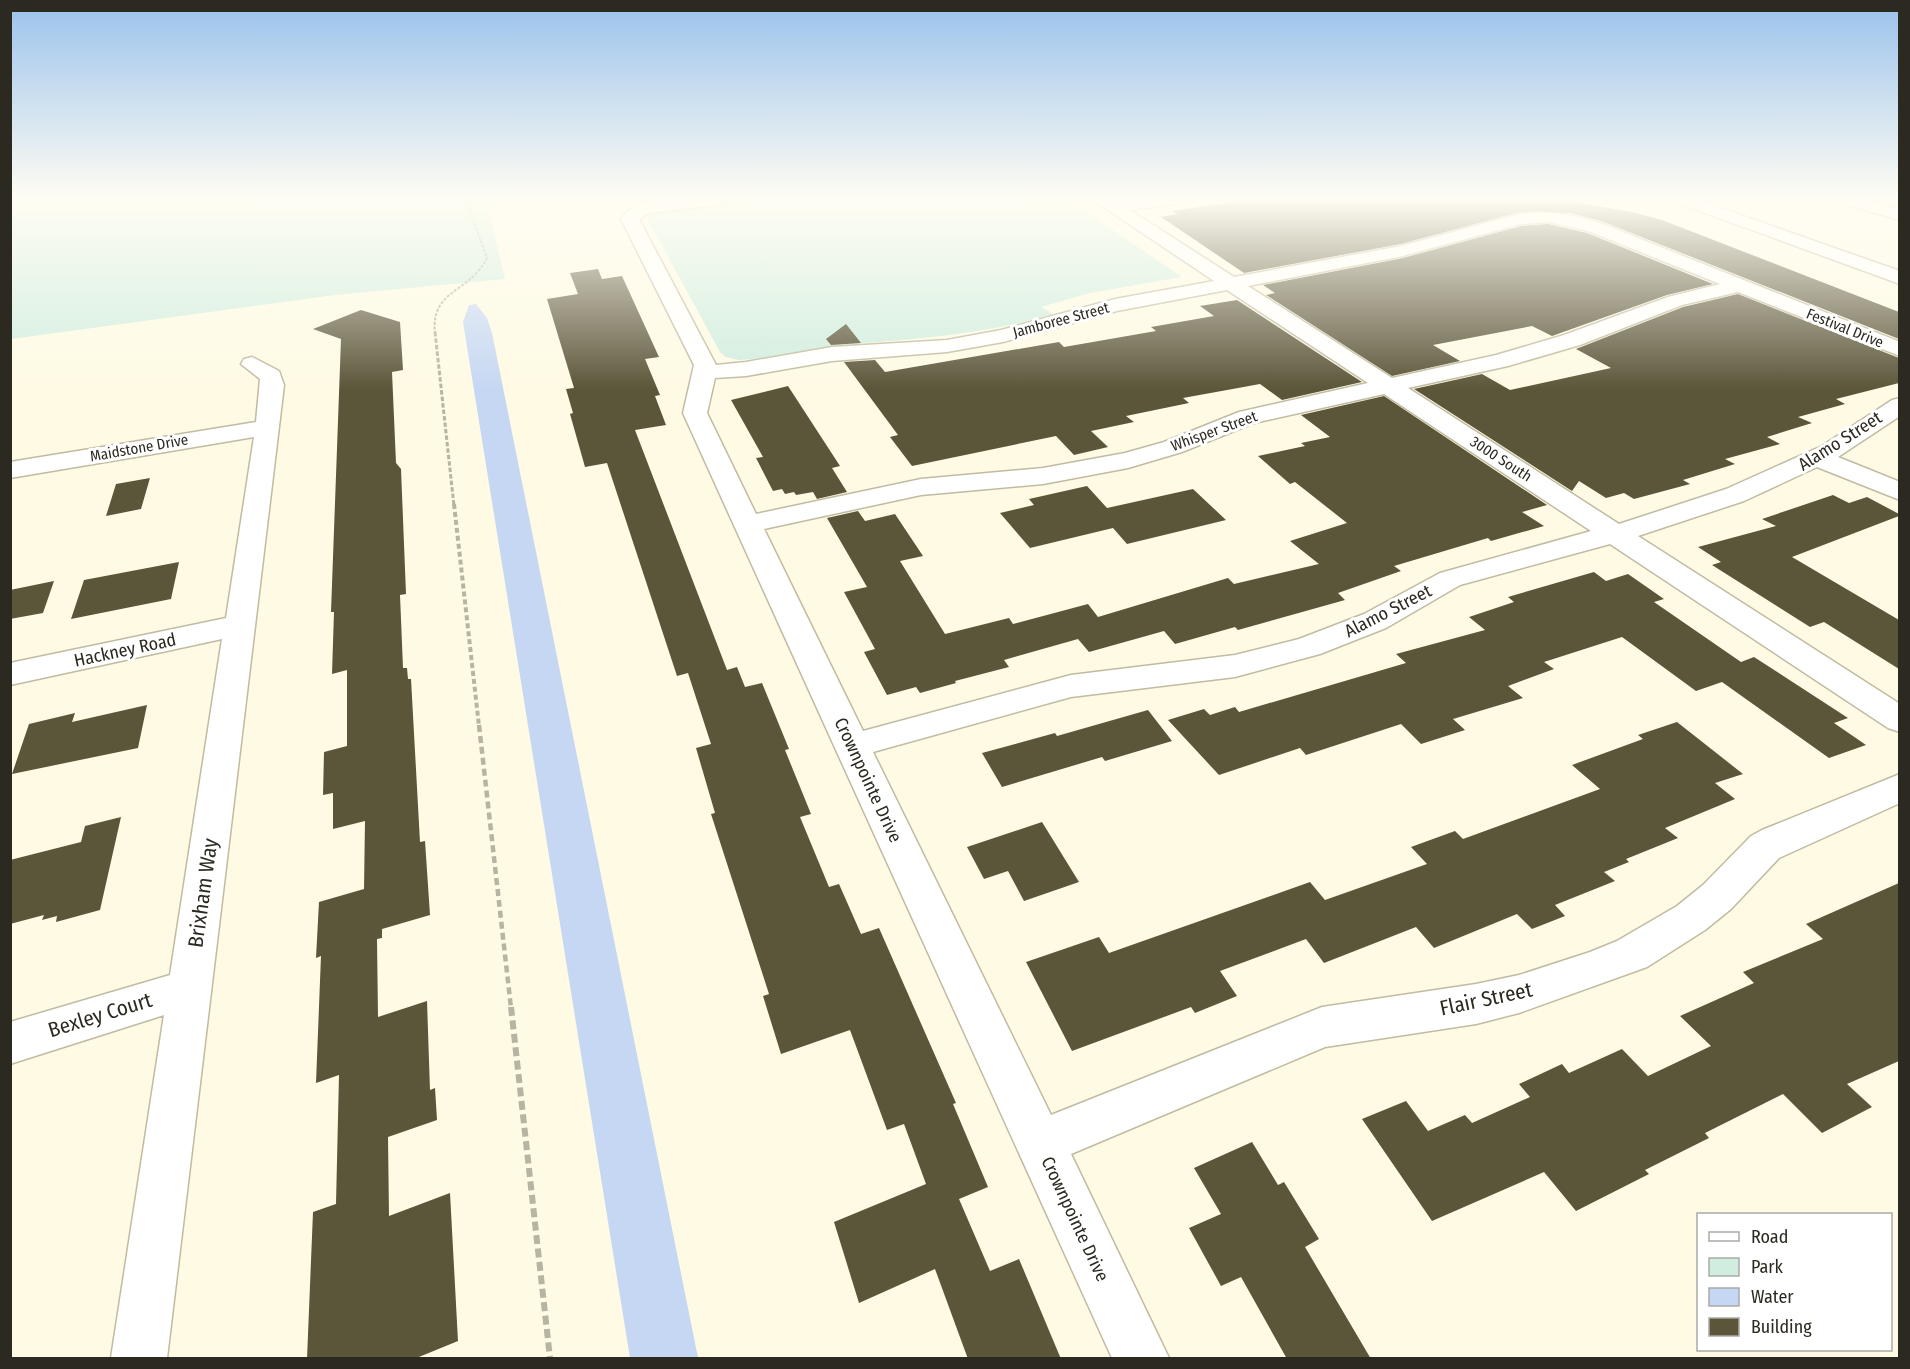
<svg xmlns="http://www.w3.org/2000/svg" width="1910" height="1369" font-family="'Fira Sans Condensed',sans-serif">
	<rect width="100%" height="100%" fill="#fefae4"/>
	<path fill="#d0eddf" d="M 10,199 L 486,199 L 505,279 L 335,295 L 11,339 Z
		M 748,199 L 1067,199 L 1182,277 L 1090,293 L 1041,307 L 1053,314 C 983,335 912,339 839,345 C 806,349 773,358 739,360 L 726,357 L 720,352 L 647,218 L 659,212 Z"/>
	<path fill="#c6d7f3" d="M 476,304 L 487,318 L 492,333 L 698,1358 L 630,1358 L 463,322 L 469,305 Z"/>
	<path fill="#5b5539" d="M 1254,199 L 1557,199 L 1632,212 L 1662,220 L 1899,312 L 1899,339 L 1601,221 L 1571,213 L 1520,212 L 1401,244 L 1244,273 L 1161,217 L 1177,214 L 1172,211 Z
		M 1548,224 L 1587,233 L 1713,284 L 1667,295 L 1552,336 L 1532,326 L 1433,345 L 1460,361 L 1392,376 L 1266,295 L 1275,293 L 1263,285 L 1403,258 L 1521,226 Z
		M 598,269 L 602,279 L 622,276 L 659,357 L 645,359 L 660,395 L 655,396 L 666,425 L 635,430 L 727,670 L 737,667 L 745,687 L 762,683 L 789,749 L 785,750 L 811,814 L 800,817 L 829,887 L 839,884 L 861,934 L 879,928 L 956,1103 L 953,1104 L 988,1187 L 959,1199 L 990,1271 L 1019,1259 L 1061,1359 L 968,1359 L 935,1269 L 859,1303 L 834,1222 L 926,1184 L 904,1124 L 887,1130 L 850,1030 L 781,1054 L 763,996 L 769,994 L 711,814 L 715,813 L 696,748 L 711,744 L 688,673 L 677,676 L 607,463 L 585,467 L 570,414 L 573,413 L 566,389 L 574,388 L 547,299 L 578,294 L 570,273 Z
		M 1738,294 L 1899,358 L 1899,383 L 1836,399 L 1845,404 L 1798,417 L 1812,423 L 1767,437 L 1780,444 L 1725,459 L 1735,464 L 1683,480 L 1690,484 L 1634,499 L 1624,493 L 1606,498 L 1579,481 L 1572,491 L 1414,389 L 1482,374 L 1510,390 L 1611,368 L 1576,349 L 1683,307 Z
		M 1237,300 L 1362,382 L 1282,400 L 1260,384 L 1183,398 L 1189,403 L 1126,416 L 1134,422 L 1091,431 L 1108,447 L 1074,455 L 1056,436 L 912,466 L 890,437 L 898,435 L 844,362 L 875,360 L 885,372 L 1059,342 L 1064,347 L 1156,331 L 1151,327 L 1214,316 L 1200,306 Z
		M 361,310 L 400,322 L 403,370 L 392,372 L 396,463 L 401,469 L 406,594 L 400,595 L 403,668 L 407,668 L 408,679 L 411,679 L 420,842 L 425,841 L 430,915 L 382,929 L 382,938 L 377,939 L 378,1017 L 427,1001 L 430,1090 L 435,1088 L 437,1120 L 388,1137 L 389,1216 L 450,1193 L 458,1341 L 414,1359 L 307,1359 L 313,1212 L 336,1204 L 339,1075 L 316,1083 L 321,956 L 316,958 L 319,902 L 364,889 L 365,821 L 333,829 L 333,793 L 323,795 L 324,752 L 347,746 L 347,670 L 332,674 L 334,612 L 331,612 L 341,339 L 313,329 Z
		M 846,324 L 861,343 L 831,345 L 826,339 Z
		M 788,386 L 840,466 L 832,468 L 847,492 L 817,499 L 813,492 L 796,495 L 794,492 L 785,494 L 782,489 L 773,491 L 756,458 L 763,457 L 731,400 Z
		M 1384,396 L 1547,505 L 1522,512 L 1544,526 L 1491,541 L 1488,538 L 1394,566 L 1401,571 L 1338,593 L 1345,600 L 1238,630 L 1235,627 L 1175,644 L 1164,631 L 1089,652 L 1078,639 L 1004,660 L 1009,667 L 955,681 L 956,683 L 920,693 L 916,687 L 887,695 L 864,652 L 875,649 L 844,592 L 867,587 L 827,518 L 858,511 L 865,521 L 895,514 L 923,556 L 900,561 L 945,634 L 1009,618 L 1013,624 L 1088,604 L 1098,617 L 1228,578 L 1234,584 L 1319,564 L 1290,541 L 1347,523 L 1295,482 L 1290,484 L 1258,456 L 1305,446 L 1301,443 L 1330,437 L 1301,415 Z
		M 150,478 L 141,509 L 106,516 L 116,484 Z
		M 1087,486 L 1107,508 L 1193,489 L 1226,520 L 1127,544 L 1113,528 L 1030,548 L 1000,513 L 1034,505 L 1029,499 Z
		M 1833,495 L 1849,503 L 1867,497 L 1899,514 L 1899,516 L 1792,557 L 1899,620 L 1899,669 L 1824,622 L 1810,627 L 1712,565 L 1721,562 L 1698,547 L 1776,526 L 1762,519 Z
		M 179,562 L 171,599 L 71,619 L 84,580 Z
		M 1594,572 L 1606,581 L 1628,574 L 1664,599 L 1654,602 L 1741,662 L 1754,657 L 1848,718 L 1834,723 L 1866,745 L 1829,758 L 1722,682 L 1696,691 L 1622,637 L 1544,662 L 1554,669 L 1508,686 L 1523,698 L 1453,719 L 1465,730 L 1421,744 L 1401,724 L 1306,755 L 1300,748 L 1219,775 L 1168,720 L 1204,709 L 1210,715 L 1235,707 L 1239,712 L 1406,663 L 1396,654 L 1485,630 L 1469,617 L 1514,602 L 1508,597 Z
		M 54,581 L 43,613 L 10,619 L 10,590 Z
		M 147,705 L 138,748 L 12,774 L 29,724 L 75,713 L 72,722 Z
		M 1148,710 L 1172,741 L 1105,761 L 1102,757 L 1002,787 L 982,753 L 1055,733 L 1057,736 Z
		M 1677,722 L 1743,774 L 1715,783 L 1735,799 L 1665,828 L 1678,838 L 1626,859 L 1629,862 L 1604,872 L 1615,881 L 1555,905 L 1565,916 L 1532,929 L 1517,914 L 1434,948 L 1416,927 L 1324,963 L 1306,939 L 1220,971 L 1237,996 L 1195,1013 L 1191,1007 L 1072,1051 L 1026,962 L 1099,937 L 1109,953 L 1310,882 L 1325,900 L 1427,864 L 1411,847 L 1455,831 L 1463,839 L 1600,789 L 1572,765 L 1643,739 L 1638,735 Z
		M 121,817 L 100,910 L 56,922 L 57,916 L 42,920 L 44,915 L 10,924 L 10,860 L 81,842 L 85,826 Z
		M 1042,822 L 1079,882 L 1024,901 L 1008,871 L 984,879 L 967,847 Z
		M 1899,883 L 1899,1061 L 1847,1084 L 1872,1107 L 1822,1133 L 1783,1094 L 1705,1133 L 1709,1138 L 1645,1170 L 1649,1174 L 1576,1211 L 1544,1172 L 1432,1221 L 1362,1119 L 1406,1101 L 1428,1131 L 1465,1115 L 1472,1123 L 1530,1097 L 1519,1084 L 1562,1064 L 1569,1073 L 1622,1049 L 1648,1076 L 1711,1046 L 1680,1016 L 1754,983 L 1743,972 L 1823,939 L 1806,924 Z
		M 1252,1142 L 1278,1185 L 1284,1182 L 1319,1239 L 1305,1247 L 1371,1359 L 1287,1359 L 1241,1277 L 1221,1286 L 1189,1228 L 1221,1214 L 1194,1168 Z"/>
	<g fill="none" stroke-linecap="round" stroke-linejoin="round">
		<g stroke="#c0bba1" stroke-width="3">
			<path id="street" d="M 684,199 L 730,199 L 722,204 L 649,213 L 639,219 L 716,365 L 746,362 L 832,347 L 947,340 L 1001,330 L 1115,299 L 1214,281 L 1096,202 L 1094,199 L 1112,199 L 1117,202 L 1182,199 L 1180,202 L 1174,204 L 1130,210 L 1234,277 L 1401,246 L 1520,214 C 1548,210 1574,215 1600,223 L 1900,342 L 1900,356 L 1738,292 L 1682,305 L 1580,345 L 1508,366 L 1408,388 L 1619,524 L 1726,489 L 1822,446 L 1892,400 L 1900,398 L 1900,416 L 1838,457 L 1900,482 L 1900,500 L 1817,467 L 1744,501 L 1638,536 L 1900,704 L 1900,732 L 1888,728 L 1610,544 L 1460,585 L 1386,628 L 1320,654 L 1235,677 L 1071,697 L 873,752 L 1051,1115 L 1322,1007 L 1476,984 L 1519,975 L 1590,952 L 1617,941 L 1677,906 L 1703,885 L 1751,836 L 1762,830 L 1900,774 L 1900,803 L 1779,858 L 1731,909 L 1705,930 L 1647,967 L 1519,1013 L 1476,1024 L 1325,1047 L 1071,1154 L 1169,1358 L 1112,1358 L 683,413 L 694,365 L 621,219 C 635,199 662,201 684,199 ZM 1548,222 L 1588,231 L 1720,284 L 1668,297 L 1564,335 L 1496,355 L 1392,378 L 1248,286 L 1403,256 L 1521,224 ZM 1227,290 L 1368,383 L 1239,412 L 1164,442 L 1125,453 L 1043,468 L 921,479 L 756,514 L 707,413 L 715,378 L 746,376 L 832,361 L 947,352 L 1003,342 L 1117,311 ZM 1384,394 L 1591,531 L 1440,573 L 1364,614 L 1299,639 L 1235,655 L 1071,675 L 863,731 L 764,529 L 921,495 L 1043,484 L 1128,468 L 1182,452 L 1254,423 Z
				M 1835,199 L 1860,199 L 1900,210 L 1900,220 L 1837,202 Z
				M 252,357 L 279,371 L 284,385 L 167,1358 L 111,1358 L 164,1015 L 10,1064 L 10,1022 L 170,975 L 222,639 L 10,685 L 10,663 L 226,618 L 254,437 L 10,478 L 10,462 L 256,422 L 260,379 L 241,364 L 244,359 Z"/>
		</g>
		<g stroke="#c0bba1" stroke-width="3">
			<path id="secondary" d="M 1673,199 L 1695,199 L 1900,271 L 1900,284 L 1675,202 Z"/>
		</g>
		<path stroke="#b7b4a2" stroke-width="2" stroke-dasharray="3 1.5" stroke-linecap="butt" d="M 435,334 C 430,289 469,294 487,258 L 466,199"/>
		<path stroke="#b7b4a2" stroke-width="3" stroke-dasharray="4.5 2" stroke-linecap="butt" d="M 435,332 L 454,506"/>
		<path stroke="#b7b4a2" stroke-width="4" stroke-dasharray="5 3" stroke-linecap="butt" d="M 454,504 L 479,726"/>
		<path stroke="#b7b4a2" stroke-width="4.5" stroke-dasharray="7 4" stroke-linecap="butt" d="M 479,725 L 511,1008"/>
		<path stroke="#b7b4a2" stroke-width="6" stroke-dasharray="9 4.5" stroke-linecap="butt" d="M 511,1007 L 550,1358"/>
		<use href="#street" fill="#fff" fill-rule="evenodd"/>
		<use href="#secondary" fill="#fff" fill-rule="evenodd"/>
	</g>
	<linearGradient id="sky" x2="0" y2="1"><stop stop-color="#9ac2ec"/><stop offset="0.51" stop-color="#fffdf3"/><stop offset="1" stop-color="#fffdf3" stop-opacity="0"/></linearGradient>
	<rect width="1910" height="390" fill="url(#sky)"/>
	<g text-anchor="middle" stroke-width="6" stroke-linejoin="round" paint-order="stroke">
		<g font-size="15" fill="#2c2a20" stroke="#fff">
			<text transform="translate(1061 320) rotate(-15)" y="5">Jamboree Street</text>
			<text transform="translate(1845 328) rotate(22)" y="5">Festival Drive</text>
			<text transform="translate(1214 431) rotate(-20)" y="5">Whisper Street</text>
			<text transform="translate(139 448) rotate(-10)" y="5">Maidstone Drive</text>
			<text transform="translate(1501 459) rotate(33)" y="5">3000 South</text>
		</g>
		<g font-size="18" fill="#2c2a20" stroke="#fff">
			<text transform="translate(1840 441) rotate(-32)" y="6">Alamo Street</text>
			<text transform="translate(1388 611) rotate(-27)" y="6">Alamo Street</text>
			<text transform="translate(125 650) rotate(-12)" y="6">Hackney Road</text>
			<text transform="translate(868 780) rotate(65)" y="6">Crownpointe Drive</text>
			<text transform="translate(1075 1219) rotate(65)" y="6">Crownpointe Drive</text>
		</g>
		<g font-size="21" fill="#2c2a20" stroke="#fff">
			<text transform="translate(203 893) rotate(-82)" y="7">Brixham Way</text>
			<text transform="translate(1486 999) rotate(-12)" y="7">Flair Street</text>
			<text transform="translate(100 1015) rotate(-17)" y="7">Bexley Court</text>
		</g>
	</g>
	<rect width="1910" height="1369" fill="none" stroke="#2c2a20" stroke-width="24"/>
	<rect x="1697" y="1213" width="195" height="138" fill="#ffffff" stroke="#abaaa6" stroke-width="1.5"/>
	<rect x="1709" y="1232" width="30" height="9" fill="#ffffff" stroke="#abaaa6" stroke-width="1.5"/>
	<text x="1751" y="1243" font-size="18" fill="#2c2a20">Road</text>
	<rect x="1709" y="1258" width="30" height="18" fill="#d0eddf" stroke="#abaaa6" stroke-width="1.5"/>
	<text x="1751" y="1273" font-size="18" fill="#2c2a20">Park</text>
	<rect x="1709" y="1288" width="30" height="18" fill="#c6d7f3" stroke="#abaaa6" stroke-width="1.5"/>
	<text x="1751" y="1303" font-size="18" fill="#2c2a20">Water</text>
	<rect x="1709" y="1318" width="30" height="18" fill="#5b5539" stroke="#abaaa6" stroke-width="1.5"/>
	<text x="1751" y="1333" font-size="18" fill="#2c2a20">Building</text>
</svg>
